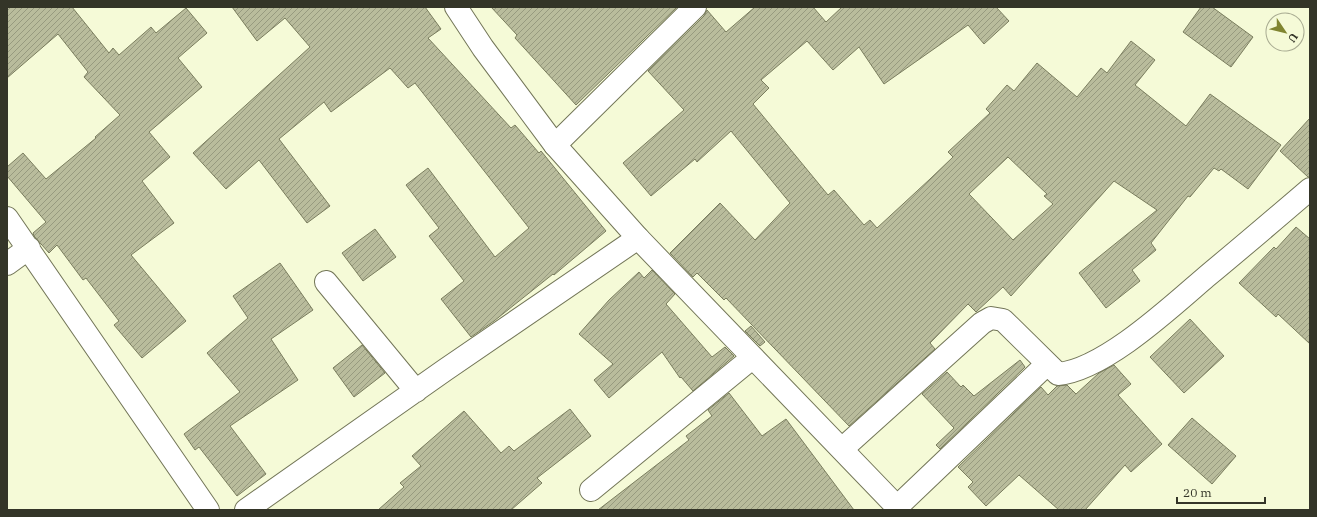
<svg xmlns="http://www.w3.org/2000/svg" width="1317" height="517" font-family="'IBM Plex Serif',serif">
	<defs>
		<pattern id="building-hatch" width="6" height="6" patternUnits="userSpaceOnUse"><rect width="6" height="6" fill="#b9bc9c"/><path d="M-1 1l2-2M0 6l6-6M5 7l2-2" fill="none" stroke="#979a7f"/></pattern>
	</defs>
	<rect width="100%" height="100%" fill="#f5fad7"/>
	<path fill="url(#building-hatch)" stroke="#7a7d5e" fill-rule="evenodd" d="M 7,7 L 72,7 L 109,53 L 113,48 L 119,55 L 151,27 L 156,33 L 186,8 L 207,33 L 178,58 L 202,87 L 149,132 L 170,157 L 142,181 L 174,223 L 131,255 L 186,321 L 142,358 L 114,325 L 119,321 L 86,278 L 83,280 L 57,245 L 49,253 L 34,236 L 33,233 L 46,222 L 7,176 L 7,167 L 23,153 L 46,179 L 96,138 L 95,137 L 120,115 L 84,77 L 88,72 L 58,34 L 7,78 Z
		M 232,7 L 425,7 L 441,29 L 428,38 L 511,128 L 515,125 L 539,153 L 541,151 L 606,231 L 554,275 L 553,274 L 494,321 L 471,337 L 441,299 L 464,281 L 429,236 L 439,228 L 406,185 L 428,168 L 495,257 L 529,228 L 415,83 L 408,88 L 390,68 L 331,112 L 324,102 L 279,139 L 330,206 L 307,223 L 259,160 L 226,189 L 193,153 L 310,47 L 285,18 L 257,41 Z
		M 491,7 L 677,7 L 576,105 L 515,38 L 517,35 Z
		M 755,7 L 813,7 L 826,22 L 842,7 L 996,7 L 1009,21 L 984,44 L 968,25 L 884,84 L 859,47 L 833,70 L 807,41 L 761,80 L 769,88 L 753,104 L 828,195 L 834,190 L 864,225 L 870,220 L 877,228 L 930,179 L 953,157 L 948,152 L 990,113 L 986,109 L 1007,85 L 1014,91 L 1037,63 L 1077,97 L 1101,68 L 1107,73 L 1131,41 L 1155,60 L 1135,85 L 1186,126 L 1210,94 L 1281,145 L 1248,189 L 1221,169 L 1219,171 L 1214,168 L 1190,197 L 1188,196 L 1151,243 L 1156,250 L 1132,270 L 1140,281 L 1106,308 L 1079,273 L 1157,210 L 1114,181 L 1011,296 L 1003,287 L 976,312 L 968,304 L 930,343 L 935,349 L 849,426 L 726,298 L 724,300 L 697,273 L 693,277 L 670,253 L 720,203 L 755,240 L 790,203 L 731,131 L 697,162 L 695,159 L 651,196 L 623,163 L 684,110 L 648,71 L 704,16 L 707,10 L 726,32 ZM 1008,157 L 1047,194 L 1044,196 L 1053,204 L 1013,240 L 969,194 Z
		M 1201,7 L 1212,7 L 1253,37 L 1231,67 L 1183,32 Z
		M 1310,118 L 1310,177 L 1308,177 L 1280,151 Z
		M 1296,227 L 1310,239 L 1310,344 L 1278,314 L 1276,317 L 1239,283 L 1274,247 L 1276,249 Z
		M 375,229 L 396,257 L 363,281 L 342,253 Z
		M 280,263 L 313,310 L 271,339 L 298,380 L 230,426 L 266,474 L 237,496 L 199,447 L 195,450 L 184,434 L 240,392 L 207,353 L 248,318 L 233,296 Z
		M 652,270 L 675,294 L 666,304 L 712,357 L 725,347 L 734,356 L 693,391 L 681,377 L 680,378 L 662,352 L 609,398 L 594,380 L 613,364 L 579,334 L 609,300 L 639,272 L 644,278 Z
		M 1190,319 L 1224,356 L 1184,393 L 1150,357 Z
		M 751,326 L 765,342 L 760,346 L 745,331 Z
		M 362,345 L 385,373 L 354,397 L 333,368 Z
		M 1020,360 L 1025,367 L 940,449 L 936,445 L 954,428 L 922,394 L 947,372 L 961,387 L 963,385 L 974,396 Z
		M 1114,365 L 1131,384 L 1118,395 L 1162,444 L 1131,472 L 1125,465 L 1085,510 L 1059,510 L 1019,475 L 986,506 L 968,487 L 973,482 L 958,467 L 1041,387 L 1048,395 L 1057,386 L 1067,385 L 1076,394 L 1099,373 Z
		M 729,393 L 762,436 L 786,419 L 854,510 L 598,510 L 689,440 L 686,436 L 712,416 L 708,410 Z
		M 570,409 L 591,436 L 537,478 L 542,483 L 511,510 L 378,510 L 404,487 L 400,483 L 421,466 L 412,456 L 464,411 L 501,453 L 509,446 L 514,451 Z
		M 1192,418 L 1236,456 L 1212,484 L 1168,445 Z"/>
	<g fill="none" stroke-linecap="round" stroke-linejoin="round">
		<g stroke="#737658" stroke-width="24">
			<path id="street" d="M 555,145 L 695,7
				M 7,218 L 208,510
				M 7,264 L 29,248
				M 326,282 L 416,391
				M 842,449 L 982,323 L 991,318 L 1003,320 L 1058,374 C 1104,370 1171,307 1206,277 C 1241,248 1275,219 1310,189
				M 591,490 L 752,358
				M 897,507 L 1047,364
				M 246,510 L 445,370 L 638,238"/>
		</g>
		<g stroke="#737658" stroke-width="24">
			<path id="secondary" d="M 456,7 L 483,48 L 555,145 L 638,238 L 900,510"/>
		</g>
		<use href="#street" stroke="#fff" stroke-width="22"/>
		<use href="#secondary" stroke="#fff" stroke-width="22"/>
	</g>
	<rect width="1317" height="517" fill="none" stroke="#343528" stroke-width="16"/>
	<g transform="translate(1285 32) rotate(125)"><circle r="19" fill="#f5fad7" stroke="#a8ab91"/>
	<path d="M0-3L7 15L0 10L-7 15Z" fill="#808530"/>
	<text y="-6" font-size="11" font-weight="bold" text-anchor="middle" fill="#343528">U</text>
	</g>
	<path d="M1177 497v6h88v-6" fill="none" stroke="#343528" stroke-width="2"/>
	<text x="1183" y="497" font-size="12" fill="#343528" stroke="#f5fad7" stroke-width="3" paint-order="stroke">20 m</text>
</svg>
